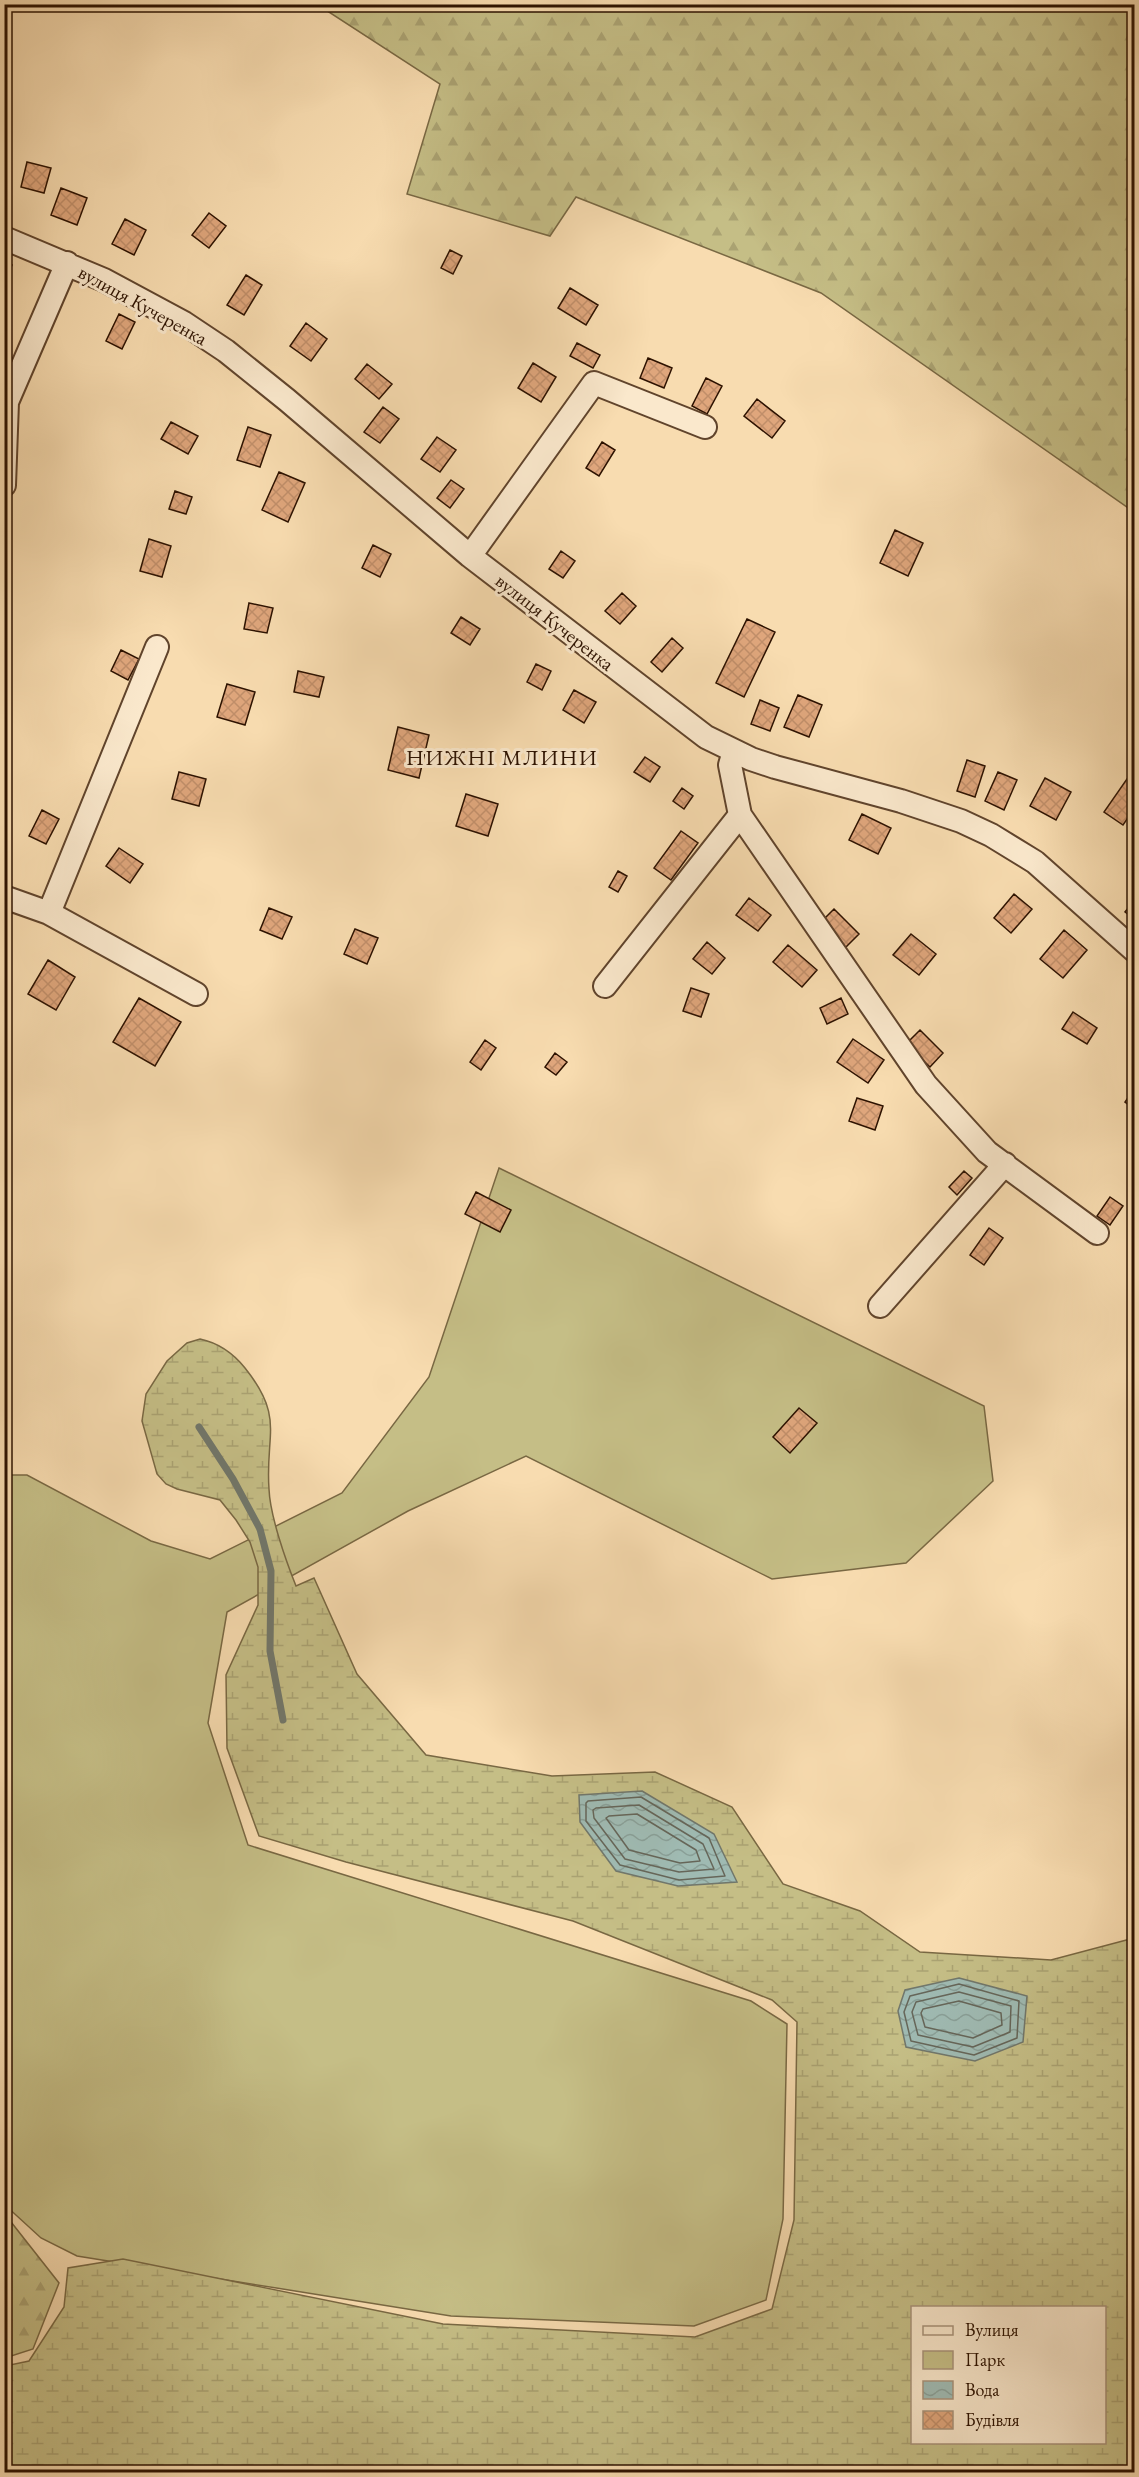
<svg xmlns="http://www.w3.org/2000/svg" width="1139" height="2477" font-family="'EB Garamond',serif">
	<defs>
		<pattern id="forest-firs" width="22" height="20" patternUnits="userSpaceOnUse" patternTransform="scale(1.5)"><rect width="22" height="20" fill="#c5be86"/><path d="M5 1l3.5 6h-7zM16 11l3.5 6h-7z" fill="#aaa272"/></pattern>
		<pattern id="wetland-marsh" width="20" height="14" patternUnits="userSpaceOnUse" patternTransform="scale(1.5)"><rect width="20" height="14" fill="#c5be86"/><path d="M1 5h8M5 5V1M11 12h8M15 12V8" fill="none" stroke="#aaa272"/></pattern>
		<pattern id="water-waves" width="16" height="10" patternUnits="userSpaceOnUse" patternTransform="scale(1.5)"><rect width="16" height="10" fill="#9fbab2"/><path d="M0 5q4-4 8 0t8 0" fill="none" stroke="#899f97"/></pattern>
		<pattern id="building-cross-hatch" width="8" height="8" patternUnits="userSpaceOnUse" patternTransform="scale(1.5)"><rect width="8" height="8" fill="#dfa67c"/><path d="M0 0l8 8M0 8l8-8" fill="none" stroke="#c08e69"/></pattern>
	</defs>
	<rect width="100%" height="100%" fill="#f8dcb0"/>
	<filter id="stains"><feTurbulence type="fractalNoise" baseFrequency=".00333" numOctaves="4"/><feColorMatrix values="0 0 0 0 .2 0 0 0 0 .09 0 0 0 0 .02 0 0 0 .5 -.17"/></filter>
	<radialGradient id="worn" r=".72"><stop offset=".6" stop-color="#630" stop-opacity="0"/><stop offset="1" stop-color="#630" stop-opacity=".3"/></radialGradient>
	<path fill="#c5be86" stroke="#796843" stroke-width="1.5" d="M 499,1168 L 984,1406 L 993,1481 L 906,1563 L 772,1579 L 526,1456 L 408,1511 L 227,1612 L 208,1723 L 248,1845 L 751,2001 L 787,2024 L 783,2219 L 766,2300 L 694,2326 L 451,2316 L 77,2256 L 41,2238 L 5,2205 L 5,1475 L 27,1475 L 151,1541 L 210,1559 L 342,1493 L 429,1377 Z"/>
	<path fill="url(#forest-firs)" stroke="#796843" stroke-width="1.5" d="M 318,5 L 1134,5 L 1134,512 L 821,293 L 576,197 L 550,236 L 407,194 L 440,84 Z
		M 4,2213 L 59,2283 L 33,2349 L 5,2358 Z"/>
	<path fill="url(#wetland-marsh)" stroke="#796843" stroke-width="1.5" fill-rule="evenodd" d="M 200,1339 C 219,1343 233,1353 245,1368 C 285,1418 265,1434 269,1489 C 270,1516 286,1561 296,1586 L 314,1578 L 357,1674 L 426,1755 L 552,1776 L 655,1772 L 732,1807 L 783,1884 L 860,1911 L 920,1952 L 1051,1960 L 1134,1938 L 1134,2472 L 5,2472 L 5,2366 L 29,2361 L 64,2307 L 68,2268 L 123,2259 L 443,2324 L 695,2337 L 772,2309 L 794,2220 L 797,2022 L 772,2000 L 573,1921 L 346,1862 L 259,1836 L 227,1748 L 226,1675 L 258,1605 L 258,1567 L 250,1542 L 236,1520 L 220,1500 L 177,1489 L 166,1484 L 157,1474 L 142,1421 L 146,1394 L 167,1361 L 187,1343 ZM 912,2308 L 1104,2308 L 1104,2442 L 912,2442 Z"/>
	<path fill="url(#water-waves)" stroke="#71776b" stroke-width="1.5" d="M 642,1791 L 714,1834 L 737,1882 L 678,1886 L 616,1871 L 580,1822 L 579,1795 Z
		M 959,1978 L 1027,1996 L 1023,2042 L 975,2061 L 906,2047 L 898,2011 L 905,1990 Z"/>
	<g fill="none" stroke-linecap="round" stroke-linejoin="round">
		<path stroke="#666659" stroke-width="1.5" d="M 641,1797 L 709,1838 L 725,1876 L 679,1880 L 620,1865 L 586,1821 L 586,1803 L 588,1801 Z
			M 639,1805 L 703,1844 L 714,1869 L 679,1872 L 625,1859 L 594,1818 L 593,1810 L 596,1808 Z
			M 637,1814 L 696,1850 L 700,1861 L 680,1863 L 629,1850 L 606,1818 L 609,1816 Z
			M 959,1984 L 1019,2001 L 1017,2038 L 974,2055 L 911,2041 L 904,2012 L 910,1996 Z
			M 959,1992 L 1011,2006 L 1010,2032 L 973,2047 L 918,2035 L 912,2012 L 916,2002 Z
			M 959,2001 L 1001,2013 L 1002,2025 L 973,2038 L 925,2027 L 921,2013 L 923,2009 Z"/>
		<path stroke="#71776b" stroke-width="7" d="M 199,1427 L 233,1479 L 260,1529 L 271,1571 L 270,1651 L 283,1720"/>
	</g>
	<path fill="url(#building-cross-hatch)" stroke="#2d1200" stroke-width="1.5" d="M 27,162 L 51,168 L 44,193 L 21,187 Z
		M 61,188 L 87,198 L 77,225 L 51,215 Z
		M 209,213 L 226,226 L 209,248 L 192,235 Z
		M 125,219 L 146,230 L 134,255 L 112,244 Z
		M 450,250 L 462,256 L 453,274 L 441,268 Z
		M 4,262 L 12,265 L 6,280 L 4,279 Z
		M 246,275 L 262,285 L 244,315 L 227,305 Z
		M 570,288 L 598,305 L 586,325 L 558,308 Z
		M 119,314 L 135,322 L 122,349 L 106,341 Z
		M 306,323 L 327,339 L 311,361 L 290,346 Z
		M 577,343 L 600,355 L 593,368 L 570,356 Z
		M 648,358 L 672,368 L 664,388 L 640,378 Z
		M 533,363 L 556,377 L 541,402 L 518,388 Z
		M 367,364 L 392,384 L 379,399 L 355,379 Z
		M 706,378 L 722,386 L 707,414 L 692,406 Z
		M 757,399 L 785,421 L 772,438 L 744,416 Z
		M 383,407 L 399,419 L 380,443 L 364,432 Z
		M 171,422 L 198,436 L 188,454 L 161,439 Z
		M 248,427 L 271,435 L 260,467 L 237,460 Z
		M 437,437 L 456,450 L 440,472 L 421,459 Z
		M 602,442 L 615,450 L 599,476 L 586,468 Z
		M 279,472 L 305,483 L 288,522 L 262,510 Z
		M 451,480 L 464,489 L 450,508 L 437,498 Z
		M 175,491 L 192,497 L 186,514 L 169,509 Z
		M 895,530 L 923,543 L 908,576 L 880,563 Z
		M 149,539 L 171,546 L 162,577 L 140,571 Z
		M 373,545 L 391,554 L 380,577 L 362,568 Z
		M 561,551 L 575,561 L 563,578 L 549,569 Z
		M 622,593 L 636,606 L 620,624 L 605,611 Z
		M 249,603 L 273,608 L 267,633 L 244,629 Z
		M 461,617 L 480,629 L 470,645 L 451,633 Z
		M 747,619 L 775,632 L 744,697 L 716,683 Z
		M 672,638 L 683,648 L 662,672 L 651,662 Z
		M 121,650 L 139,659 L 128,680 L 111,671 Z
		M 536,664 L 551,671 L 542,690 L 527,682 Z
		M 298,671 L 324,677 L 319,697 L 294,692 Z
		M 227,684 L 255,692 L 245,725 L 217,717 Z
		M 574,690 L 596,702 L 584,723 L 563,710 Z
		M 798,695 L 822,705 L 809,737 L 784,727 Z
		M 760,700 L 779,708 L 770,731 L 751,724 Z
		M 398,727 L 429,735 L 419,778 L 388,770 Z
		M 645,757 L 660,767 L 650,782 L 634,772 Z
		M 967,760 L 985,766 L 975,797 L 957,791 Z
		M 179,772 L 206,779 L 199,806 L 172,799 Z
		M 998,772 L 1017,780 L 1004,810 L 985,801 Z
		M 1129,776 L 1134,780 L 1134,809 L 1123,825 L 1104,812 Z
		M 1045,778 L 1071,792 L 1056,820 L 1030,806 Z
		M 682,788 L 693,796 L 684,809 L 673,801 Z
		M 466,794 L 498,804 L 488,836 L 456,826 Z
		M 42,810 L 59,819 L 46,844 L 29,836 Z
		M 862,814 L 891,828 L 878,854 L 849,840 Z
		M 681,831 L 698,843 L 671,880 L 654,868 Z
		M 119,848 L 143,864 L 130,883 L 106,866 Z
		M 618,871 L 627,876 L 618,892 L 609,887 Z
		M 1014,894 L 1032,909 L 1011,933 L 994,918 Z
		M 749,898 L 771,915 L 758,931 L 736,915 Z
		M 1134,901 L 1134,919 L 1125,912 Z
		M 269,908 L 292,917 L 282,939 L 260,930 Z
		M 834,909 L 859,934 L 845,948 L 820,923 Z
		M 355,929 L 378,938 L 367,964 L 344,954 Z
		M 1064,930 L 1087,950 L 1063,978 L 1040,959 Z
		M 911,934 L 936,954 L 919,975 L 893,955 Z
		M 707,942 L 725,958 L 712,974 L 693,959 Z
		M 788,945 L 817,970 L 802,987 L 773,962 Z
		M 48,960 L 75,977 L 56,1010 L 28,994 Z
		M 691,988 L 709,994 L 701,1017 L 683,1011 Z
		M 139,998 L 181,1022 L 155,1066 L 113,1042 Z
		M 841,998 L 848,1014 L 827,1024 L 820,1008 Z
		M 1073,1012 L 1097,1028 L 1087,1044 L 1062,1029 Z
		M 920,1030 L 943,1053 L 930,1067 L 906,1044 Z
		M 853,1039 L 884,1060 L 868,1083 L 837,1062 Z
		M 485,1040 L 496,1048 L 481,1070 L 470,1062 Z
		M 555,1053 L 567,1062 L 556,1075 L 545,1067 Z
		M 1134,1089 L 1134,1109 L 1125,1102 Z
		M 857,1098 L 883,1106 L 875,1130 L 849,1121 Z
		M 964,1171 L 972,1178 L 957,1195 L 949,1187 Z
		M 476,1192 L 511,1210 L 500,1232 L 465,1214 Z
		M 1110,1197 L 1123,1206 L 1110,1225 L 1097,1216 Z
		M 989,1228 L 1003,1238 L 984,1265 L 970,1255 Z
		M 799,1408 L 817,1423 L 790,1453 L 773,1437 Z"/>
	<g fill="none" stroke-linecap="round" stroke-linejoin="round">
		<g stroke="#60442c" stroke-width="26">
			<path id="minor" d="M 4,238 L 104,280 L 184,323 L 226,351 L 287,400 L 470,556 L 706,737 L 751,759 L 775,767 L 901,801 L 961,821 L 991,835 L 1035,862 L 1134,950
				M 4,485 L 7,402 L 67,263
				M 470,556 L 594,383 L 705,427
				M 734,751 L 730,765 L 740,815 L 926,1085 L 987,1152 L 1097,1233
				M 4,897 L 49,913 L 196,994
				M 49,913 L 157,647
				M 605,986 L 740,815
				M 880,1306 L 1005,1164"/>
		</g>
		<use href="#minor" stroke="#fae8cc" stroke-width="22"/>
	</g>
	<g text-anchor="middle" stroke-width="6" stroke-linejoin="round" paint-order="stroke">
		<g font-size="20" fill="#2d1200" stroke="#fae8cc">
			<text transform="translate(143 305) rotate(29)" y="7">вулиця Кучеренка</text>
			<text transform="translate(555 622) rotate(38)" y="7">вулиця Кучеренка</text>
		</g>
		<g font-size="22" letter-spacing="1.5" fill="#2d1200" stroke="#fae8cc">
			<text x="502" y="765">НИЖНІ МЛИНИ</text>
		</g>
	</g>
	<rect width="1139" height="2477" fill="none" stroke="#f8dcb0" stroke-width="24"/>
	<rect x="6" y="6" width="1127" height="2465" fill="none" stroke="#2d1200" stroke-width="3"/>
	<rect x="12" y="12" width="1115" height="2453" fill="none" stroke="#2d1200" stroke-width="1.5"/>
	<rect x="911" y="2306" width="195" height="138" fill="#fae8cc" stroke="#a8927a" stroke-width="1.5"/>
	<rect x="923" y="2326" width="30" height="9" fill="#fae8cc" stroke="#a8927a" stroke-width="1.5"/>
	<text x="965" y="2336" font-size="18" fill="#2d1200">Вулиця</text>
	<rect x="923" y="2351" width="30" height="18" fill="#c5be86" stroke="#a8927a" stroke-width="1.5"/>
	<text x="965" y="2366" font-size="18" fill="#2d1200">Парк</text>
	<rect x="923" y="2381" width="30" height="18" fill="url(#water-waves)" stroke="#a8927a" stroke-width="1.5"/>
	<text x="965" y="2396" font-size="18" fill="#2d1200">Вода</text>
	<rect x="923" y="2411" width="30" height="18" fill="url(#building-cross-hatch)" stroke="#a8927a" stroke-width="1.5"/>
	<text x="965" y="2426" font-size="18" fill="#2d1200">Будівля</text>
	<rect width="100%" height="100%" filter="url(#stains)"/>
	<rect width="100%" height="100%" fill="url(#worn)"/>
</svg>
